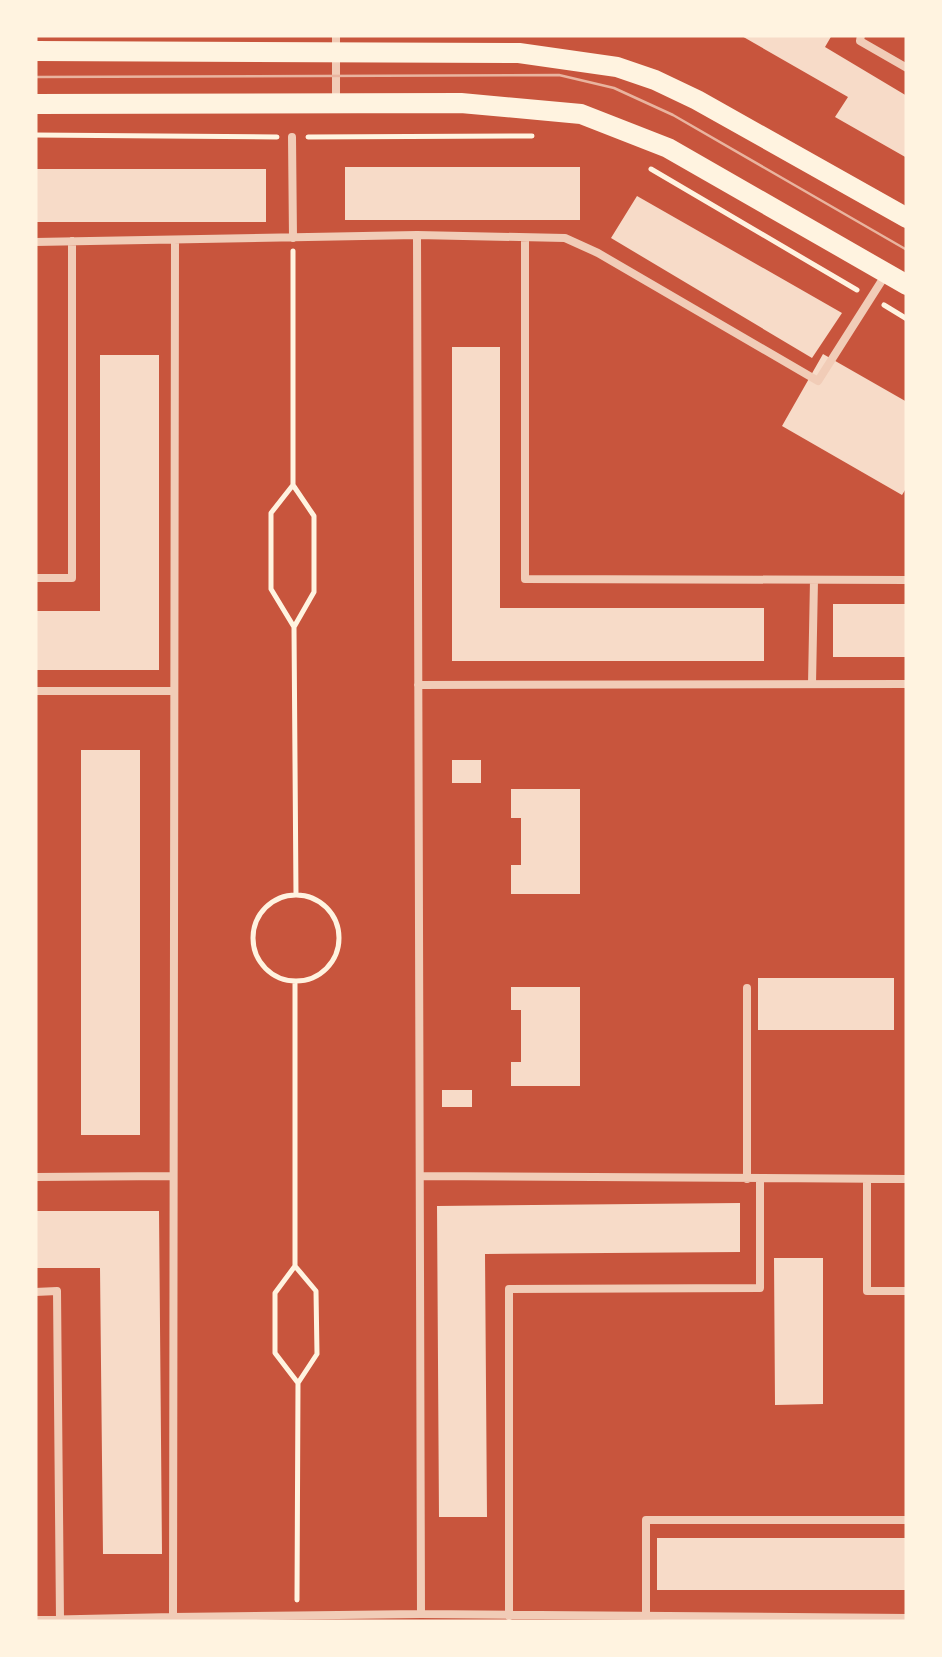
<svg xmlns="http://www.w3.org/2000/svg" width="942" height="1657" font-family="'Noto Sans',sans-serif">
	<rect width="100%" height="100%" fill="#c8553d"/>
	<path fill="#f7dbc8" d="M 740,35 L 832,35 L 825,47 L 907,96 L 907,158 L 835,117 L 848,97 Z
		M 345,167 L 580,167 L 580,220 L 345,220 Z
		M 35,169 L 266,169 L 266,222 L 35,222 Z
		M 637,196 L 842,313 L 812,358 L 611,238 Z
		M 452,347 L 500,347 L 500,608 L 764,608 L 764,661 L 452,661 Z
		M 823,354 L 907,402 L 907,487 L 902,495 L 782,426 Z
		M 100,355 L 159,355 L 159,670 L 35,670 L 35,611 L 100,611 Z
		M 833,604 L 907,604 L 907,657 L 833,657 Z
		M 81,750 L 140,750 L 140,1135 L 81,1135 Z
		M 452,760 L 481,760 L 481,783 L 452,783 Z
		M 511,789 L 580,789 L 580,894 L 511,894 L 511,865 L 521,865 L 521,818 L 511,818 Z
		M 758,978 L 894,978 L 894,1030 L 758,1030 Z
		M 511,987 L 580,987 L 580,1086 L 511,1086 L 511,1062 L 521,1062 L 521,1010 L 511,1010 Z
		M 442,1090 L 472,1090 L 472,1107 L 442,1107 Z
		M 740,1203 L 740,1252 L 485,1254 L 487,1517 L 439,1517 L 437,1206 Z
		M 35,1211 L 159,1211 L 162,1554 L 103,1554 L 100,1268 L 35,1268 Z
		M 774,1258 L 823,1258 L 823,1404 L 775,1405 Z
		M 657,1538 L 907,1538 L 907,1590 L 657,1590 Z"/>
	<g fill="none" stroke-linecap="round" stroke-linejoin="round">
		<path stroke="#fff3e0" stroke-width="5" d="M 35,135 L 277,137
			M 308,137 L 532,136
			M 651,169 L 857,290
			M 293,251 L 293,485 L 314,516 L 314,592 L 294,627 L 296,895
			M 884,305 L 907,319
			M 293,485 L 271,513 L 271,589 L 294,627
			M253 938a43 43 0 1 1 86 0a43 43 0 1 1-86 0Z
			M 295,982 L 295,1266 L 316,1291 L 317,1354 L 298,1383 L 297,1600
			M 295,1266 L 275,1293 L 275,1353 L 298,1383"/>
		<path stroke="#f1ccb7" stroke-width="8" d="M 861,35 L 860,41 L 907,68
			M 336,100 L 336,35
			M 292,137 L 293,238
			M 417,235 L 421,1614
			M 525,238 L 525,579 L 907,580
			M 175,241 L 173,1617 L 421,1614 L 907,1618
			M 35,242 L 417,235 L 565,238 L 598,253 L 818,381 L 886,274
			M 35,578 L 72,578 L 72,241
			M 812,684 L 814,580
			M 418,685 L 907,684
			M 35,691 L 174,691
			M 747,988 L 747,1179
			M 420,1176 L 907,1179
			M 35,1177 L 173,1176
			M 867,1179 L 867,1291 L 907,1291
			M 35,1292 L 57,1291 L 60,1619
			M 509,1616 L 509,1289 L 760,1288 L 760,1178
			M 646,1617 L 646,1520 L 907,1520
			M 35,1620 L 173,1617"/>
		<path stroke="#fff3e0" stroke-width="20" d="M 35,51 L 519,53 L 617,67 L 655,80 L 697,100 L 907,218
			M 35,104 L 461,103 L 581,114 L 668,148 L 907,285"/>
		<path stroke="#e9b49f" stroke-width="2.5" d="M 35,77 L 559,75 L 614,88 L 673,115 L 907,250"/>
	</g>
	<rect width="942" height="1657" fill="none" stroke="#fff3e0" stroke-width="75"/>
</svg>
